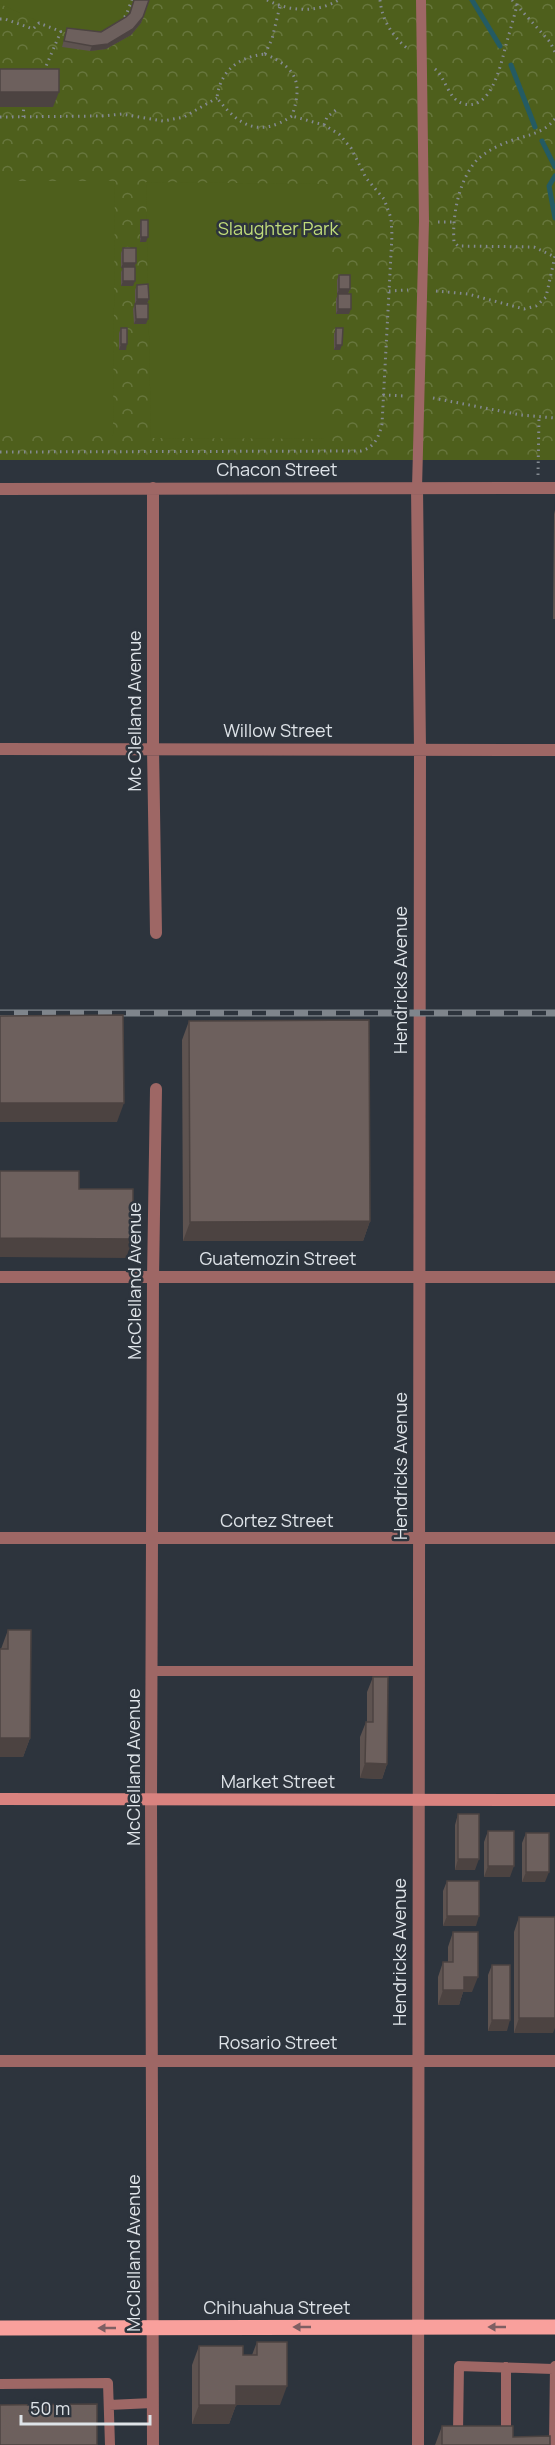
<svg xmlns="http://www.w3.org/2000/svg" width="555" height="2445" font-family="Manrope,sans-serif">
	<defs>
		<pattern id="park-crowns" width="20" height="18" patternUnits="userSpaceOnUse" patternTransform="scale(1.5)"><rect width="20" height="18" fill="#4e5f1c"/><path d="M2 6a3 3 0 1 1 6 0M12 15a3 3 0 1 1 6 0" fill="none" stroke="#67763d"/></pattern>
	</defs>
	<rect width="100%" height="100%" fill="#2d343d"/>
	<path fill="url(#park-crowns)" d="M 0,0 L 555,0 L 555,460 L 0,460 Z"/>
	<path fill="#4e5f1c" d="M 0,0 L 130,0 C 123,27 97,38 70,33 C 52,29 19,12 0,4 Z
		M 0,181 L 115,181 L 113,436 L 0,436 Z
		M 146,182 L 329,184 L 329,439 L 151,438 Z"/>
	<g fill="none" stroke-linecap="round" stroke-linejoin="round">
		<path stroke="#245b63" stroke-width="5" d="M 472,0 L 500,46
			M 511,65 L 535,127
			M 542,141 L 555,167
			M 555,176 L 549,186 L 555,218"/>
		<path stroke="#848a91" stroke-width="3" stroke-dasharray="1.5 4.5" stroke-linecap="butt" d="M 267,0 C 291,12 316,13 339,0
			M 380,0 C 382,20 392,36 408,49
			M 512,0 L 550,42 L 555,52
			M 0,19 L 5,19 L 33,29 L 39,23 L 67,34
			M 121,22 L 126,15 L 132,0
			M 265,54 C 297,68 303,83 292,116 C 259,138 239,126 217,98 C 220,71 238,57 265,54 Z
			M 265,54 L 272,39 L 280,6
			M 435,69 C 446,78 448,100 464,104 C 492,111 501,63 506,45 C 510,30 515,15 518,0
			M 44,71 L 61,31
			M 0,117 L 102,116 L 122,114 L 163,121 L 184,117 L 217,98
			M 23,117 L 24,105
			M 555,119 C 543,134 527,135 510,141 C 499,145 487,151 478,159 C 459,178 452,216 454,242 L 458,246 L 534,247 L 555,257
			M 324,125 L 327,117 L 336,110
			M 438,222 L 454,222
			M 389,291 L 408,290
			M 436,291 L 468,294 L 524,309 L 536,306 L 546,297 L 555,256
			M 383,395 L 405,396
			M 433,398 L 521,415 L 555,418
			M 0,452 L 361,451 C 374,448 379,437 382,424 L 392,235 L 391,218 L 384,199 L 366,178 L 351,148 L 339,134 L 324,125 L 292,116
			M 538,475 L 539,417"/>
		<path stroke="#9e6765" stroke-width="10" d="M 417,488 L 424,221 L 421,0
			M 152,1671 L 419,1671
			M 506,2367 L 506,2433
			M 0,2384 L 108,2383 L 110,2445
			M 109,2405 L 152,2403
			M 465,2432 L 458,2432 L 459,2366 L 553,2369
			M 554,2445 L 555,2366"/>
		<path stroke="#9e6765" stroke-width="12" d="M 153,488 L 153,749 L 156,933
			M 417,488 L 420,749 L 418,2445
			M 0,489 L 555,488
			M 0,749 L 555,750
			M 0,1277 L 555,1277
			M 0,1538 L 555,1538
			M 0,2061 L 555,2061
			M 153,2445 L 151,1800 L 153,1277 L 156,1089"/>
		<path stroke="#d9827f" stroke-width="12" d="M 0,1799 L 555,1800"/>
		<path stroke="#f9a09c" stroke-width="15" d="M 0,2328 L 555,2327"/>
		<g stroke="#7f858c" stroke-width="7">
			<path id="rail" d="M 0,1013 L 555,1013"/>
		</g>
		<use href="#rail" stroke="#2d343d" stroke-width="4.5" stroke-dasharray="14" stroke-linecap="butt"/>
	</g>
	<path fill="#5e5350" d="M 149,0 L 141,23 L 131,35 L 106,49 L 90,51 L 62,47 L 67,28 L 101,32 L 126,17 Z
		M 141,220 L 146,242 L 140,242 L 140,225 Z
		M 123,248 L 134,267 L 133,286 L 121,286 L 121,272 L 123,268 L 121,268 L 121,253 Z
		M 339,275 L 348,294 L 349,314 L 336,314 L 336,299 L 338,294 L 337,294 L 337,280 Z
		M 137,285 L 149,299 L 147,304 L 146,324 L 134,324 L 133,309 L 135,304 L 135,290 Z
		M 121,328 L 126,350 L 119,350 L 119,333 Z
		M 336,328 L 340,350 L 334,350 L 334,334 Z
		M 555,510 L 555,619 L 553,619 L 554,514 Z
		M 189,1021 L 370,1221 L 363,1241 L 183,1241 L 182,1040 Z
		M 8,1630 L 30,1738 L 23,1757 L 1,1649 Z
		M 373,1677 L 387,1764 L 382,1779 L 360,1778 L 360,1737 L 366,1722 L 367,1722 L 367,1692 Z
		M 458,1814 L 475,1870 L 455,1870 L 455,1825 Z
		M 488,1831 L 510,1877 L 484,1877 L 484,1842 Z
		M 526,1833 L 545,1882 L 522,1882 L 522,1843 Z
		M 447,1881 L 476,1926 L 443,1926 L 443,1891 Z
		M 519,1917 L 553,2033 L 514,2033 L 514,1932 Z
		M 453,1932 L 472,1992 L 463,1992 L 459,2005 L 438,2005 L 438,1977 L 443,1962 L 448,1962 L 448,1947 Z
		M 492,1965 L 507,2031 L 488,2031 L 488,1975 Z
		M 257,2342 L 280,2405 L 236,2405 L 229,2424 L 192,2424 L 192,2365 L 199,2346 L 243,2355 L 252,2355 Z
		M 442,2426 L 513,2437 L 550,2445 L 435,2445 Z"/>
	<path fill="#4c4341" d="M 143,17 L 141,23 L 131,35 L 106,49 L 90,51 L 92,46 Z
		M 0,92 L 59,92 L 53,107 L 0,107 Z
		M 141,237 L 148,237 L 146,242 L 140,242 Z
		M 123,263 L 136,263 L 134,269 L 121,268 Z
		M 123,281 L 135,281 L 133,286 L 121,286 Z
		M 339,289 L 350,289 L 348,294 L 337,294 Z
		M 137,299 L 149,299 L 147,304 L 135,304 Z
		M 338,309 L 351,309 L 349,314 L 336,314 Z
		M 136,319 L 148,319 L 146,324 L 134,324 Z
		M 121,344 L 127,344 L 126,350 L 119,350 Z
		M 336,345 L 342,345 L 340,350 L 334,350 Z
		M 0,1103 L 124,1103 L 117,1122 L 0,1122 Z
		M 370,1221 L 363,1241 L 183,1241 L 190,1222 Z
		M 0,1238 L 133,1239 L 126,1258 L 0,1257 Z
		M 0,1738 L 30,1738 L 23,1757 L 0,1757 Z
		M 365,1763 L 387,1764 L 382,1779 L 360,1778 Z
		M 458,1859 L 479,1859 L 475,1870 L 455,1870 Z
		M 488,1866 L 514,1866 L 510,1877 L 484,1877 Z
		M 526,1872 L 549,1872 L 545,1882 L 522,1882 Z
		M 447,1916 L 479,1916 L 476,1926 L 443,1926 Z
		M 464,1977 L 478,1977 L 472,1992 L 463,1992 L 459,2005 L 438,2005 L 443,1990 Z
		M 519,2018 L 555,2018 L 555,2028 L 553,2033 L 514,2033 Z
		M 492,2020 L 510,2020 L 507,2031 L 488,2031 Z
		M 236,2386 L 287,2386 L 280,2405 L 229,2405 Z
		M 199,2405 L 236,2405 L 229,2424 L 192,2424 Z"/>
	<path fill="#6d605d" stroke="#4c4341" stroke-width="1.5" d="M 134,0 L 149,0 L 143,17 L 133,29 L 108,44 L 92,46 L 64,41 L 67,28 L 101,32 L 126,17 L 130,13 Z
		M 0,69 L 59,69 L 59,92 L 0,92 Z
		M 141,220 L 148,220 L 148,237 L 141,237 Z
		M 123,248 L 136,248 L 136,263 L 123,263 Z
		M 123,267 L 135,267 L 135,281 L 123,281 Z
		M 339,275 L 350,275 L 350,289 L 339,289 Z
		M 148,284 L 149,299 L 137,299 L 137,285 Z
		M 338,294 L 351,294 L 351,309 L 338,309 Z
		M 135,304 L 148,304 L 148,319 L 136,319 Z
		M 121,328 L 127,328 L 127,344 L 121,344 Z
		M 336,328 L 343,328 L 342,345 L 336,345 Z
		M 123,1015 L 124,1103 L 0,1103 L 0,1016 Z
		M 369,1020 L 370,1221 L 190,1222 L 189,1021 Z
		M 0,1171 L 79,1171 L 79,1189 L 133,1189 L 133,1239 L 0,1238 Z
		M 8,1630 L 31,1630 L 30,1738 L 0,1738 L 0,1649 L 8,1649 Z
		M 373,1677 L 388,1677 L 387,1764 L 365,1763 L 366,1722 L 373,1722 Z
		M 458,1814 L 479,1814 L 479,1859 L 458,1859 Z
		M 488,1831 L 514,1831 L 514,1866 L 488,1866 Z
		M 526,1833 L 549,1833 L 549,1872 L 526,1872 Z
		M 447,1881 L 479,1881 L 479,1916 L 447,1916 Z
		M 519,1917 L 555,1917 L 555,2018 L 519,2018 Z
		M 453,1932 L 478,1932 L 478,1977 L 464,1977 L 464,1990 L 443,1990 L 443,1962 L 453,1962 Z
		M 492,1965 L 510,1965 L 510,2020 L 492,2020 Z
		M 257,2342 L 287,2342 L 287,2386 L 236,2386 L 236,2405 L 199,2405 L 199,2346 L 243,2346 L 243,2355 L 257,2355 Z
		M 97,2404 L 97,2445 L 0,2445 L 0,2405 Z
		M 442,2426 L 513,2426 L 513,2437 L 550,2436 L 550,2445 L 442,2445 Z"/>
	<defs><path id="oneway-solid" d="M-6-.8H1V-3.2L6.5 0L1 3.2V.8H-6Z" transform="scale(1.5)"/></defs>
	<g fill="#7f5f63">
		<use href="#oneway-solid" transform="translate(302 2327) rotate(180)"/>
		<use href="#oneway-solid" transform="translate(497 2327) rotate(180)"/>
		<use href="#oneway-solid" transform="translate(107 2328) rotate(180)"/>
	</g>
	<g text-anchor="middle" stroke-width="5" stroke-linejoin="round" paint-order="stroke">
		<g font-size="18" fill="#c0dc7a" stroke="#2d343d">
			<text x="278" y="235">Slaughter Park</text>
		</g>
		<g font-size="18" fill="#dee3e8" stroke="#2d343d">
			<text x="277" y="476">Chacon Street</text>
			<text transform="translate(135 711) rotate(-90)" y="6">Mc Clelland Avenue</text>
			<text x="278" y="737">Willow Street</text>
			<text transform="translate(401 980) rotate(-90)" y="6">Hendricks Avenue</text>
			<text x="278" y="1265">Guatemozin Street</text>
			<text transform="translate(135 1281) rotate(-90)" y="6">McClelland Avenue</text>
			<text transform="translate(401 1466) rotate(-90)" y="6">Hendricks Avenue</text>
			<text x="277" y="1527">Cortez Street</text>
			<text transform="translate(134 1767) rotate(-90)" y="6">McClelland Avenue</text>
			<text x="278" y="1788">Market Street</text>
			<text transform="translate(400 1952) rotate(-90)" y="6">Hendricks Avenue</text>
			<text x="278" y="2049">Rosario Street</text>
			<text transform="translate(134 2253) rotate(-90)" y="6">McClelland Avenue</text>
			<text x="277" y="2314">Chihuahua Street</text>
		</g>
	</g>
	<path d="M21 2415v9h129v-9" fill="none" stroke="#dee3e8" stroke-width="3"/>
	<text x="30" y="2415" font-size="18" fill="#dee3e8" stroke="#2d343d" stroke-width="4.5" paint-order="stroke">50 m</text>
</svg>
